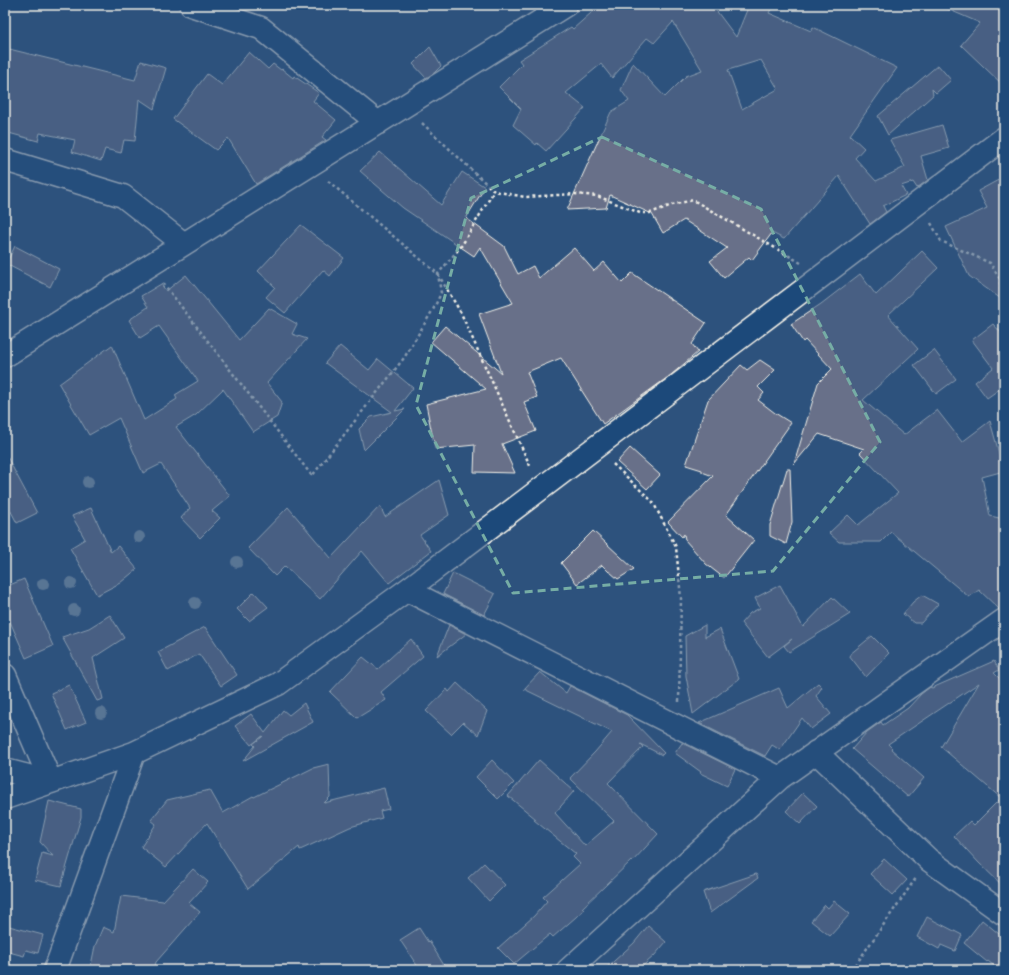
<svg xmlns="http://www.w3.org/2000/svg" width="1009" height="975" font-family="Kalam,sans-serif">
	<rect width="100%" height="100%" fill="#2d527d"/>
	<filter id="ink" filterUnits="userSpaceOnUse"><feTurbulence type="fractalNoise" baseFrequency=".025" numOctaves="2"/><feDisplacementMap in="SourceGraphic" scale="8" xChannelSelector="R" yChannelSelector="G"/><feConvolveMatrix kernelMatrix="1 2 1 2 8 2 1 2 1" color-interpolation-filters="sRGB"/></filter>
	<g filter="url(#ink)">
		<path fill="#677089" stroke="#f4f1e8" fill-rule="evenodd" d="M 600,5 L 712,5 L 736,37 L 749,5 L 773,5 L 769,13 L 811,31 L 813,27 L 897,68 L 850,135 L 864,148 L 855,158 L 876,181 L 905,167 L 890,140 L 942,125 L 949,148 L 921,156 L 928,180 L 917,188 L 913,182 L 901,186 L 906,195 L 883,206 L 886,212 L 870,224 L 839,176 L 784,239 L 772,233 L 752,260 L 749,257 L 724,278 L 710,261 L 727,248 L 684,220 L 663,233 L 652,214 L 610,195 L 606,208 L 567,210 L 611,112 L 629,101 L 621,90 L 633,63 L 665,97 L 686,76 L 702,70 L 673,22 L 654,43 L 647,38 L 612,78 L 601,64 L 566,93 L 585,108 L 546,151 L 537,143 L 536,145 L 513,125 L 521,109 L 499,87 L 522,64 L 519,60 L 571,27 L 573,29 ZM 761,60 L 778,89 L 742,109 L 728,70 Z
			M 938,5 L 1004,5 L 1004,86 L 961,45 L 980,23 Z
			M 430,47 L 441,66 L 434,73 L 426,78 L 413,64 Z
			M 5,48 L 135,80 L 141,61 L 166,68 L 154,109 L 139,99 L 135,141 L 124,140 L 121,153 L 105,149 L 101,161 L 72,152 L 75,140 L 40,133 L 38,141 L 5,132 L 5,107 L 9,91 L 6,90 L 10,70 L 5,68 Z
			M 249,52 L 268,69 L 273,64 L 281,70 L 282,69 L 293,78 L 294,76 L 319,93 L 313,101 L 336,120 L 322,137 L 326,140 L 256,184 L 228,138 L 216,150 L 173,119 L 207,74 L 222,85 Z
			M 938,65 L 951,80 L 936,93 L 932,89 L 933,95 L 888,135 L 878,116 Z
			M 380,152 L 441,205 L 462,172 L 485,187 L 466,218 L 504,246 L 518,274 L 533,266 L 539,278 L 574,248 L 594,271 L 604,262 L 622,283 L 632,273 L 706,323 L 692,344 L 698,352 L 671,375 L 603,424 L 561,358 L 527,372 L 537,397 L 524,402 L 536,431 L 502,444 L 515,473 L 474,472 L 475,445 L 435,449 L 426,404 L 486,389 L 431,342 L 445,326 L 501,373 L 479,314 L 513,303 L 480,247 L 474,256 L 403,208 L 360,171 Z
			M 1004,177 L 1004,301 L 969,276 L 946,227 L 987,208 L 978,191 Z
			M 301,225 L 344,258 L 330,276 L 323,270 L 285,313 L 266,297 L 275,287 L 258,271 Z
			M 15,246 L 59,269 L 50,287 L 6,264 Z
			M 922,251 L 938,268 L 888,315 L 918,349 L 863,400 L 904,435 L 937,410 L 962,442 L 990,421 L 1004,471 L 982,477 L 990,516 L 1004,519 L 1004,608 L 999,609 L 979,590 L 969,597 L 891,532 L 881,542 L 839,542 L 829,533 L 848,515 L 858,525 L 898,493 L 860,453 L 864,449 L 819,434 L 794,464 L 818,383 L 832,369 L 805,340 L 803,342 L 791,324 L 821,304 L 860,274 L 876,295 Z
			M 186,275 L 239,340 L 269,308 L 297,324 L 292,334 L 307,339 L 267,383 L 282,402 L 277,417 L 253,432 L 223,389 L 196,415 L 176,427 L 230,496 L 212,511 L 220,518 L 200,538 L 181,518 L 190,508 L 161,464 L 143,473 L 119,418 L 89,435 L 59,384 L 112,345 L 144,420 L 177,399 L 175,395 L 198,381 L 159,326 L 140,338 L 129,320 L 148,307 L 141,296 L 161,284 L 166,291 Z
			M 993,324 L 1004,336 L 1004,386 L 987,398 L 975,382 L 993,368 L 972,340 Z
			M 340,346 L 369,370 L 378,359 L 413,388 L 395,411 L 405,409 L 364,450 L 359,429 L 371,417 L 392,412 L 325,363 Z
			M 934,350 L 956,379 L 936,394 L 914,365 Z
			M 760,360 L 775,370 L 758,387 L 764,393 L 758,400 L 775,413 L 791,423 L 726,515 L 754,540 L 724,578 L 706,564 L 685,540 L 684,534 L 682,537 L 668,522 L 713,476 L 702,472 L 702,470 L 686,465 L 708,400 L 741,365 L 747,370 Z
			M 630,448 L 660,475 L 647,489 L 617,462 Z
			M 5,453 L 37,513 L 17,523 L 5,500 Z
			M 787,469 L 790,469 L 792,522 L 786,544 L 770,536 L 770,525 Z
			M 439,480 L 449,515 L 420,535 L 431,551 L 389,583 L 362,551 L 320,599 L 285,566 L 275,576 L 248,548 L 288,507 L 331,558 L 380,506 L 385,517 Z
			M 91,508 L 111,552 L 118,546 L 137,569 L 120,583 L 97,595 L 70,548 L 85,539 L 72,516 Z
			M 593,531 L 634,569 L 618,579 L 610,572 L 609,572 L 602,565 L 577,584 L 561,563 Z
			M 453,573 L 495,594 L 484,615 L 443,594 Z
			M 24,579 L 53,646 L 26,658 L 5,610 L 5,587 Z
			M 780,585 L 803,627 L 832,597 L 850,614 L 789,652 L 784,646 L 792,639 L 768,657 L 741,623 L 750,613 L 760,608 L 755,598 Z
			M 254,592 L 268,607 L 249,621 L 237,609 Z
			M 922,595 L 938,604 L 921,623 L 914,623 L 903,614 L 913,602 Z
			M 110,615 L 124,638 L 93,658 L 103,699 L 97,701 L 62,637 L 89,628 Z
			M 449,625 L 466,634 L 437,656 Z
			M 705,625 L 705,637 L 720,629 L 739,679 L 693,714 L 686,676 L 685,636 Z
			M 205,627 L 237,675 L 221,686 L 199,654 L 168,671 L 158,652 Z
			M 872,636 L 889,653 L 866,677 L 849,655 Z
			M 411,639 L 423,656 L 381,692 L 386,700 L 357,718 L 330,692 L 363,657 L 378,669 Z
			M 994,661 L 999,670 L 994,673 L 1004,683 L 1004,887 L 979,863 L 954,836 L 970,821 L 974,825 L 1001,798 L 941,747 L 979,683 L 888,744 L 892,748 L 891,749 L 924,778 L 908,797 L 852,749 L 867,732 L 881,722 L 883,725 L 908,708 L 921,694 L 930,687 L 932,688 Z
			M 540,672 L 566,693 L 570,686 L 627,715 L 664,753 L 662,755 L 640,744 L 643,747 L 608,783 L 658,834 L 632,862 L 631,861 L 582,908 L 584,910 L 553,937 L 550,934 L 514,964 L 498,948 L 534,916 L 547,901 L 543,897 L 580,864 L 573,857 L 576,854 L 534,820 L 536,819 L 508,796 L 539,760 L 574,791 L 555,813 L 585,846 L 614,821 L 570,778 L 595,752 L 612,732 L 524,689 Z
			M 457,683 L 487,711 L 478,735 L 463,722 L 451,734 L 426,711 L 447,689 L 449,692 Z
			M 818,683 L 822,687 L 816,696 L 831,714 L 811,729 L 802,718 L 780,750 L 772,745 L 765,756 L 699,723 L 779,688 L 788,708 Z
			M 69,685 L 86,722 L 67,730 L 51,693 Z
			M 304,703 L 313,722 L 243,761 L 255,746 L 253,744 L 263,736 L 251,745 L 235,726 L 251,714 L 265,733 L 283,710 L 289,715 Z
			M 682,743 L 735,769 L 727,786 L 700,773 L 701,772 L 675,753 Z
			M 492,760 L 514,783 L 498,799 L 476,777 Z
			M 329,764 L 330,797 L 324,803 L 384,788 L 389,809 L 380,811 L 382,818 L 350,827 L 300,850 L 299,847 L 248,889 L 207,823 L 166,867 L 141,847 L 156,824 L 151,820 L 167,800 L 210,790 L 223,813 L 253,796 L 254,797 L 313,768 Z
			M 803,793 L 817,806 L 800,824 L 786,811 Z
			M 49,801 L 81,809 L 81,817 L 61,886 L 35,880 L 42,853 L 53,856 L 40,842 Z
			M 884,859 L 907,880 L 893,895 L 870,874 Z
			M 484,863 L 505,885 L 489,901 L 468,878 Z
			M 193,869 L 208,882 L 189,903 L 200,912 L 156,962 L 154,970 L 90,970 L 95,946 L 103,927 L 114,932 L 121,896 L 163,901 Z
			M 756,874 L 758,878 L 710,913 L 703,892 Z
			M 834,901 L 850,914 L 830,936 L 811,921 L 825,905 L 828,908 Z
			M 927,917 L 962,935 L 955,951 L 941,945 L 939,949 L 917,937 Z
			M 982,920 L 1004,938 L 1004,970 L 999,970 L 988,961 L 987,962 L 964,943 Z
			M 5,925 L 43,935 L 38,953 L 26,950 L 24,956 L 5,951 Z
			M 648,926 L 666,942 L 654,956 L 638,970 L 604,970 L 634,943 Z
			M 419,928 L 428,942 L 429,941 L 447,970 L 420,970 L 400,940 Z"/>
		<g fill="none" stroke-linecap="round" stroke-linejoin="round">
			<g stroke="#f4f1e8" stroke-width="25">
				<path id="minor" d="M 191,5 L 261,28 L 378,123
					M 5,160 L 123,196 L 184,244
					M 5,356 L 566,5
					M 407,590 L 780,778
					M 5,675 L 51,782
					M 816,752 L 929,860 L 1004,914
					M 5,770 L 51,782
					M 5,798 L 134,753 L 278,684 L 407,590 L 1004,138
					M 55,970 L 134,753
					M 568,970 L 780,778 L 1004,620"/>
			</g>
			<path stroke="#f4f1e8" stroke-width="2.5" stroke-dasharray="3 3" stroke-linecap="butt" d="M 422,123 L 494,191 L 525,197 L 575,194 L 597,196 L 640,213 L 650,213 L 672,205 L 693,200 L 801,263
				M 328,181 L 438,274 L 461,313 L 531,468
				M 931,223 L 941,241 L 990,263 L 1000,279 L 1001,303 L 1004,317
				M 163,283 L 312,476 L 404,358 L 434,308 L 441,293 L 438,274 L 462,245 L 494,191
				M 613,464 L 653,502 L 676,547 L 681,598 L 679,702
				M 852,970 L 916,878"/>
			<use href="#minor" stroke="#1f4a7a" stroke-width="22"/>
		</g>
		<g fill="#8da0b0">
			<circle cx="88" cy="482" r="6"/>
			<circle cx="139" cy="537" r="6"/>
			<circle cx="237" cy="562" r="6"/>
			<circle cx="71" cy="583" r="6"/>
			<circle cx="43" cy="584" r="6"/>
			<circle cx="195" cy="603" r="6"/>
			<circle cx="74" cy="610" r="6"/>
			<circle cx="101" cy="713" r="6"/>
		</g>
	</g>
	<path d="M0 0H1009V975H0ZM 602,137 L 761,209 L 880,442 L 773,571 L 513,593 L 416,405 L 471,198 Z" fill="#2d527d" fill-opacity=".55" fill-rule="evenodd"/>
	<path fill="none" stroke="#76ada5" stroke-width="3" stroke-dasharray="8 5" stroke-linejoin="round" d="M 602,137 L 761,209 L 880,442 L 773,571 L 513,593 L 416,405 L 471,198 Z"/>
	<rect width="1009" height="975" fill="none" stroke="#1f4a7a" stroke-width="20"/>
	<rect x="10" y="10" width="989" height="955" fill="none" stroke="#f4f1e8" stroke-width="1.5" filter="url(#ink)"/>
</svg>
